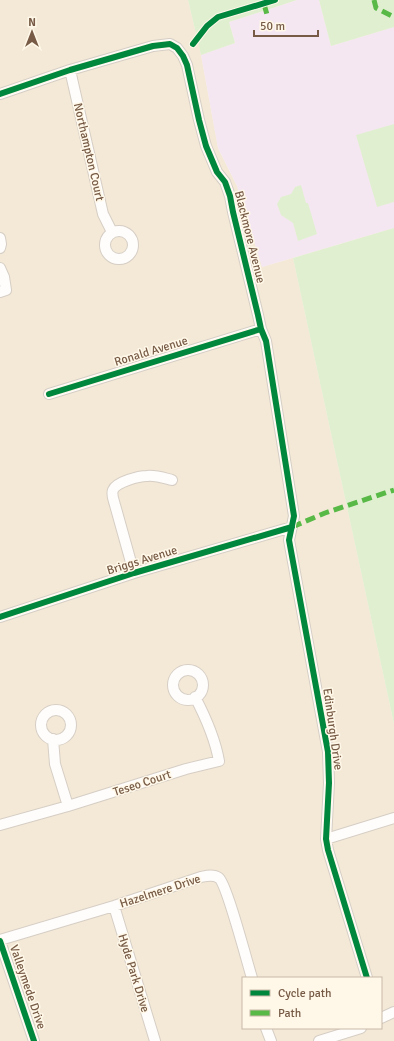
<svg xmlns="http://www.w3.org/2000/svg" width="394" height="1041" font-family="Signika,sans-serif">
	<rect width="100%" height="100%" fill="#f8f2e7"/>
	<path fill="#f4e9d7" fill-rule="evenodd" d="M 0,0 L 188,0 L 201,55 L 218,148 L 237,186 L 262,267 L 293,258 L 394,724 L 394,1041 L 0,1041 ZM 243,978 L 381,978 L 381,1028 L 243,1028 Z"/>
	<path fill="#f5e7f1" d="M 297,0 L 319,0 L 331,46 L 394,27 L 394,228 L 262,267 L 237,186 L 218,148 L 201,55 L 235,43 L 229,22 Z"/>
	<path fill="#e1efd1" d="M 188,0 L 297,0 L 229,22 L 235,43 L 201,55 Z
		M 319,0 L 394,0 L 394,27 L 331,46 Z
		M 394,124 L 394,202 L 377,207 L 356,135 Z
		M 301,185 L 306,203 L 308,203 L 317,234 L 298,241 L 293,223 L 281,215 L 277,204 L 281,197 L 291,194 L 295,187 Z
		M 394,228 L 394,724 L 293,258 Z"/>
	<g fill="none" stroke-linecap="round" stroke-linejoin="round">
		<g stroke="#d6cec5" stroke-width="12">
			<path id="minor" d="M 70,70 L 103,214 L 112,232
				M 0,94 L 70,70 L 153,46 L 170,44 L 177,48 L 183,56 L 187,65 L 199,120 L 206,146 L 217,172 L 225,182 L 230,196 L 233,212 L 258,315 L 261,329 L 266,341 L 294,516 L 289,540 L 328,752 L 329,783 L 326,839 L 328,850 L 367,978
				M105 245a14 14 0 1 1 28 0a14 14 0 1 1-28 0Z
				M 0,238 L 1,244 L 0,248
				M 0,268 L 4,277 L 6,290 L 0,292
				M 49,394 L 261,329
				M 134,573 L 115,505 C 114,501 111,495 113,490 C 116,482 139,476 147,476 C 155,475 164,478 172,480
				M 0,617 L 134,573 L 292,527
				M173 685a15 15 0 1 1 30 0a15 15 0 1 1-30 0Z
				M41 725a15 15 0 1 1 30 0a15 15 0 1 1-30 0Z
				M 53,739 L 55,764 L 68,806
				M 0,825 L 68,806 L 186,769 L 219,761 C 215,738 206,718 195,697
				M 326,839 L 394,818
				M 114,906 L 155,1041
				M 0,940 L 114,906 L 201,877 C 206,876 213,874 219,878 C 227,885 247,962 252,978
				M 0,941 L 34,1041
				M 381,1018 L 394,1012
				M 266,1028 L 271,1041
				M 319,1041 L 361,1028"/>
		</g>
		<use href="#minor" stroke="#fefdfb" stroke-width="10"/>
		<path stroke="#58b947" stroke-width="5" stroke-dasharray="10 5" stroke-linecap="butt" d="M 374,0 L 376,8 L 394,17
			M 264,4 L 268,18
			M 292,527 L 325,513 L 394,490"/>
		<g stroke="#fff8e9" stroke-width="8">
			<path id="cycleway" d="M 193,44 L 207,26 L 218,17 L 275,0
				M 0,94 L 70,70 L 153,46 L 170,44 L 177,48 L 183,56 L 187,65 L 199,120 L 206,146 L 217,172 L 225,182 L 230,196 L 233,212 L 258,315 L 261,329 L 266,341 L 294,516 L 289,540 L 328,752 L 329,783 L 326,839 L 328,850 L 367,978
				M 49,394 L 261,329
				M 0,617 L 134,573 L 292,527
				M 0,941 L 34,1041"/>
		</g>
		<use href="#cycleway" stroke="#00873e" stroke-width="6"/>
	</g>
	<g text-anchor="middle" stroke-width="3" stroke-linejoin="round" paint-order="stroke">
		<g font-size="12" fill="#775b46" stroke="#fff8e9">
			<text transform="translate(89 152) rotate(77)" y="4">Northampton Court</text>
			<text transform="translate(250 237) rotate(76)" y="4">Blackmore Avenue</text>
			<text transform="translate(151 351) rotate(-17)" y="4">Ronald Avenue</text>
			<text transform="translate(142 560) rotate(-17)" y="4">Briggs Avenue</text>
			<text transform="translate(333 729) rotate(82)" y="4">Edinburgh Drive</text>
			<text transform="translate(142 783) rotate(-18)" y="4">Teseo Court</text>
			<text transform="translate(160 891) rotate(-18)" y="4">Hazelmere Drive</text>
			<text transform="translate(134 973) rotate(73)" y="4">Hyde Park Drive</text>
			<text transform="translate(28 987) rotate(71)" y="4">Valleymede Drive</text>
		</g>
	</g>
	<rect x="242" y="977" width="140" height="52" fill="#fff8e9" stroke="#c9b9a8"/>
	<rect x="250" y="990" width="20" height="6" fill="#00873e" stroke="#c9b9a8"/>
	<text x="278" y="997" font-size="12" fill="#775b46">Cycle path</text>
	<rect x="250" y="1010" width="20" height="6" fill="#58b947" stroke="#c9b9a8"/>
	<text x="278" y="1017" font-size="12" fill="#775b46">Path</text>
	<g transform="translate(32 32)" stroke="#fff8e9" stroke-width="3" paint-order="stroke">
	<path d="M0-3L7 15L0 10L-7 15Z" fill="#775b46"/>
	<text y="-6" font-size="11" font-weight="bold" text-anchor="middle" fill="#775b46">N</text>
	</g>
	<path d="M254 30v6h64v-6" fill="none" stroke="#775b46" stroke-width="2"/>
	<text x="260" y="30" font-size="12" fill="#775b46" stroke="#fff8e9" stroke-width="3" paint-order="stroke">50 m</text>
</svg>
